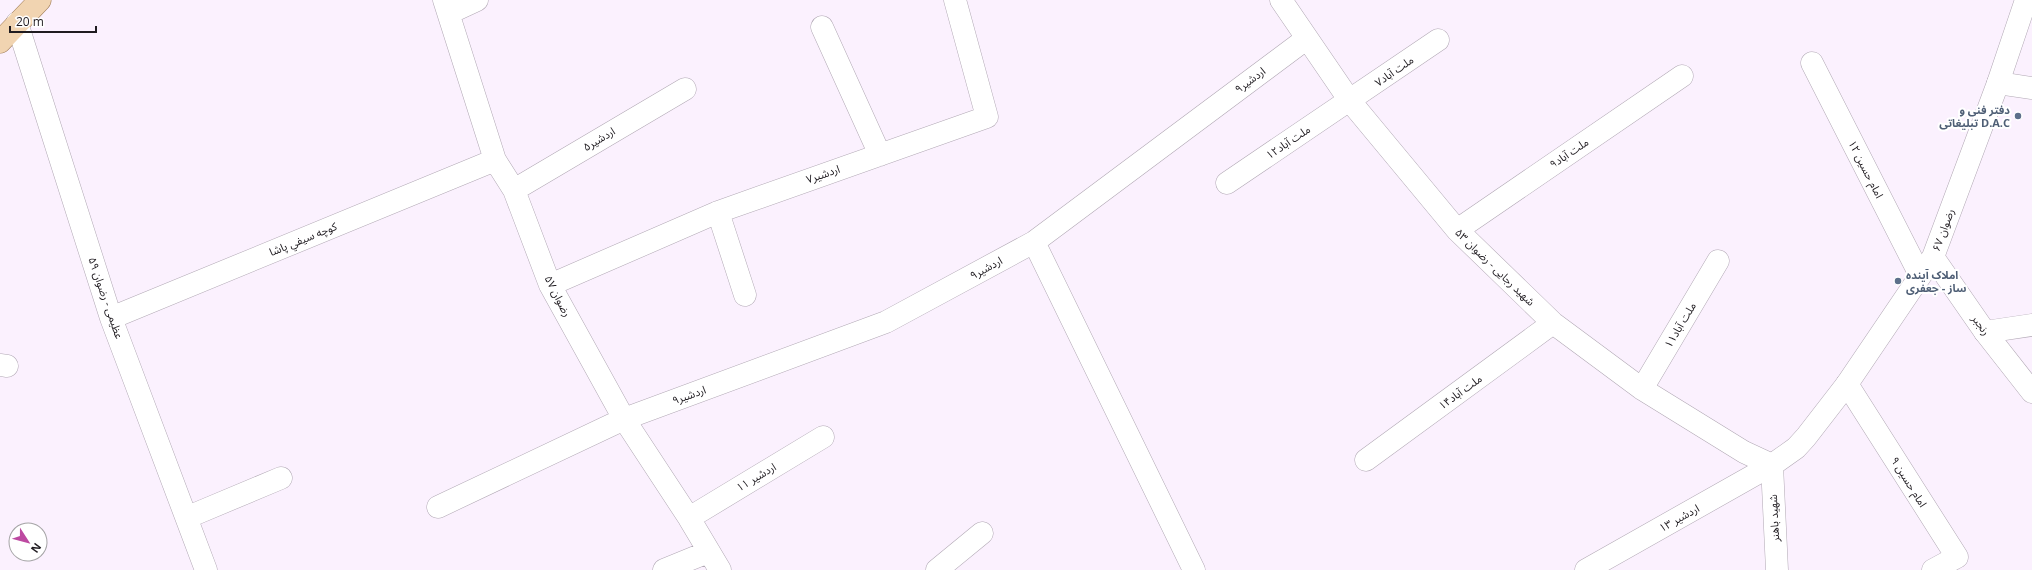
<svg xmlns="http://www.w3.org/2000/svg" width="2032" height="570" font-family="'Open Sans','Noto Sans Arabic',sans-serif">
	<rect width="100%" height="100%" fill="#fbf1fe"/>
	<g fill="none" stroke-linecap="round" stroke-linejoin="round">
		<g stroke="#b1a8b4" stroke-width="23">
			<path id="street" d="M 444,0 L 495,160 L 514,190 L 550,285 L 624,419 L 689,518 L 720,570
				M 1281,0 L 1350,101 L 1457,230 L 1553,323 L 1642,389 L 1744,452 L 1772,465
				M 449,13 L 477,0
				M 17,23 L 111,318 L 206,570
				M 822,27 L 880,155
				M 1812,63 L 1920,275
				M 1998,83 L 2032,88
				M 1227,183 L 1438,40
				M 514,190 L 685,89
				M 718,212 L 745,295
				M 1457,230 L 1682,76
				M 1034,242 L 1194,570
				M 550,285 L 718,212 L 987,117 L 955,0
				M 111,318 L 495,160
				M 1985,332 L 2032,325
				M 0,365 L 7,366
				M 1847,384 L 1957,557 L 1933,570
				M 1642,389 L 1718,261
				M 1366,460 L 1553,323
				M 438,507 L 624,419 L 886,322 L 1034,242 L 1306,39
				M 188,517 L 281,478
				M 689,518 L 823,437
				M 664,570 L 708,552
				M 937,570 L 982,533"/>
		</g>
		<g stroke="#b1a8b4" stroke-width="23">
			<path id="secondary" d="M 1933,257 L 1985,332 L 2032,392
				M 1772,465 L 1777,570
				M 1586,570 L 1772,465 L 1796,448 L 1806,437 L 1847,384 L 1933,257 L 1998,83 L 2026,0"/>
		</g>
		<g stroke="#a2805c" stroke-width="23">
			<path id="primary" d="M 0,42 L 40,0"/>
		</g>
		<use href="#street" stroke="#fff" stroke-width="22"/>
		<use href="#secondary" stroke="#fff" stroke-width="22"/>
		<use href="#primary" stroke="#f1d4b1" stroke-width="22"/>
	</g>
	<g fill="#5c6f8a" stroke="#fff" stroke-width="1.5">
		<circle cx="2018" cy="116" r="4"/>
		<circle cx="1898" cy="281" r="4"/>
	</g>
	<g text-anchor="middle" stroke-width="4" stroke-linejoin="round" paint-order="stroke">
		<g font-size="11" fill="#1f1b20" stroke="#fff">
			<text transform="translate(1394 71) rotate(-35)" y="4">ملت آباد۷</text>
			<text transform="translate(1250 80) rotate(-37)" y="4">اردشیر۹</text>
			<text transform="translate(599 139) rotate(-31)" y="4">اردشیر۵</text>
			<text transform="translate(1288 142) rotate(-34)" y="4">ملت آباد۱۲</text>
			<text transform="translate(1569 153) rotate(-34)" y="4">ملت آباد۹</text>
			<text transform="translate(1866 169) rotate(63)" y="4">امام حسین ۱۲</text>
			<text transform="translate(823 174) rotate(-19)" y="4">اردشیر۷</text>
			<text transform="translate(1943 230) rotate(-70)" y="4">رضوان ۶۷</text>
			<text transform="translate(303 239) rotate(-22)" y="4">كوچه سيفي پاشا</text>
			<text transform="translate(1495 267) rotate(44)" y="4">شهید رجایی - رضوان ۵۳</text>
			<text transform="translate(986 268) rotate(-29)" y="4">اردشیر۹</text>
			<text transform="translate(558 296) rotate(63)" y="4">رضوان ۵۷</text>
			<text transform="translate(106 298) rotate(71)" y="4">عظیمی - رضوان ۵۹</text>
			<text transform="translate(1680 325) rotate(-59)" y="4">ملت آباد۱۱</text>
			<text transform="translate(1981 325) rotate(54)" y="4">رنجبر</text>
			<text transform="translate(1460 392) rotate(-36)" y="4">ملت آباد۱۴</text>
			<text transform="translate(689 395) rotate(-20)" y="4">اردشیر۹</text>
			<text transform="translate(756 477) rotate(-31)" y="4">اردشیر ۱۱</text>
			<text transform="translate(1909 482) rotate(58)" y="4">امام حسین ۹</text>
			<text transform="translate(1679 518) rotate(-29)" y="4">اردشیر ۱۳</text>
			<text transform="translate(1774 518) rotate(-93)" y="4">شهید باهنر</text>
		</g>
		<g font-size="11" font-weight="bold" fill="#4e5e75" stroke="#fff" text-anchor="end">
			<text x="2010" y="114">دفتر فنی و<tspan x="2010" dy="13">تبلیغاتی D.A.C</tspan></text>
			<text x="1906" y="279" text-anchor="start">املاک آینده<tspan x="1906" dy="13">ساز - جعفری</tspan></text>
		</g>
	</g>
	<g transform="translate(28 542) rotate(126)"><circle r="19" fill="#ffffff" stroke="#a5a4a6"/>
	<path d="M0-3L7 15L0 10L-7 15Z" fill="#bd49a1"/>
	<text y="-6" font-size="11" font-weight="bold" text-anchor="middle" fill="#1f1b20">N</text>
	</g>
	<path d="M10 26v6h86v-6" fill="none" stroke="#1f1b20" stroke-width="2"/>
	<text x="16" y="26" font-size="12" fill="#1f1b20" stroke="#ffffff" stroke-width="3" paint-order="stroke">20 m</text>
</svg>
